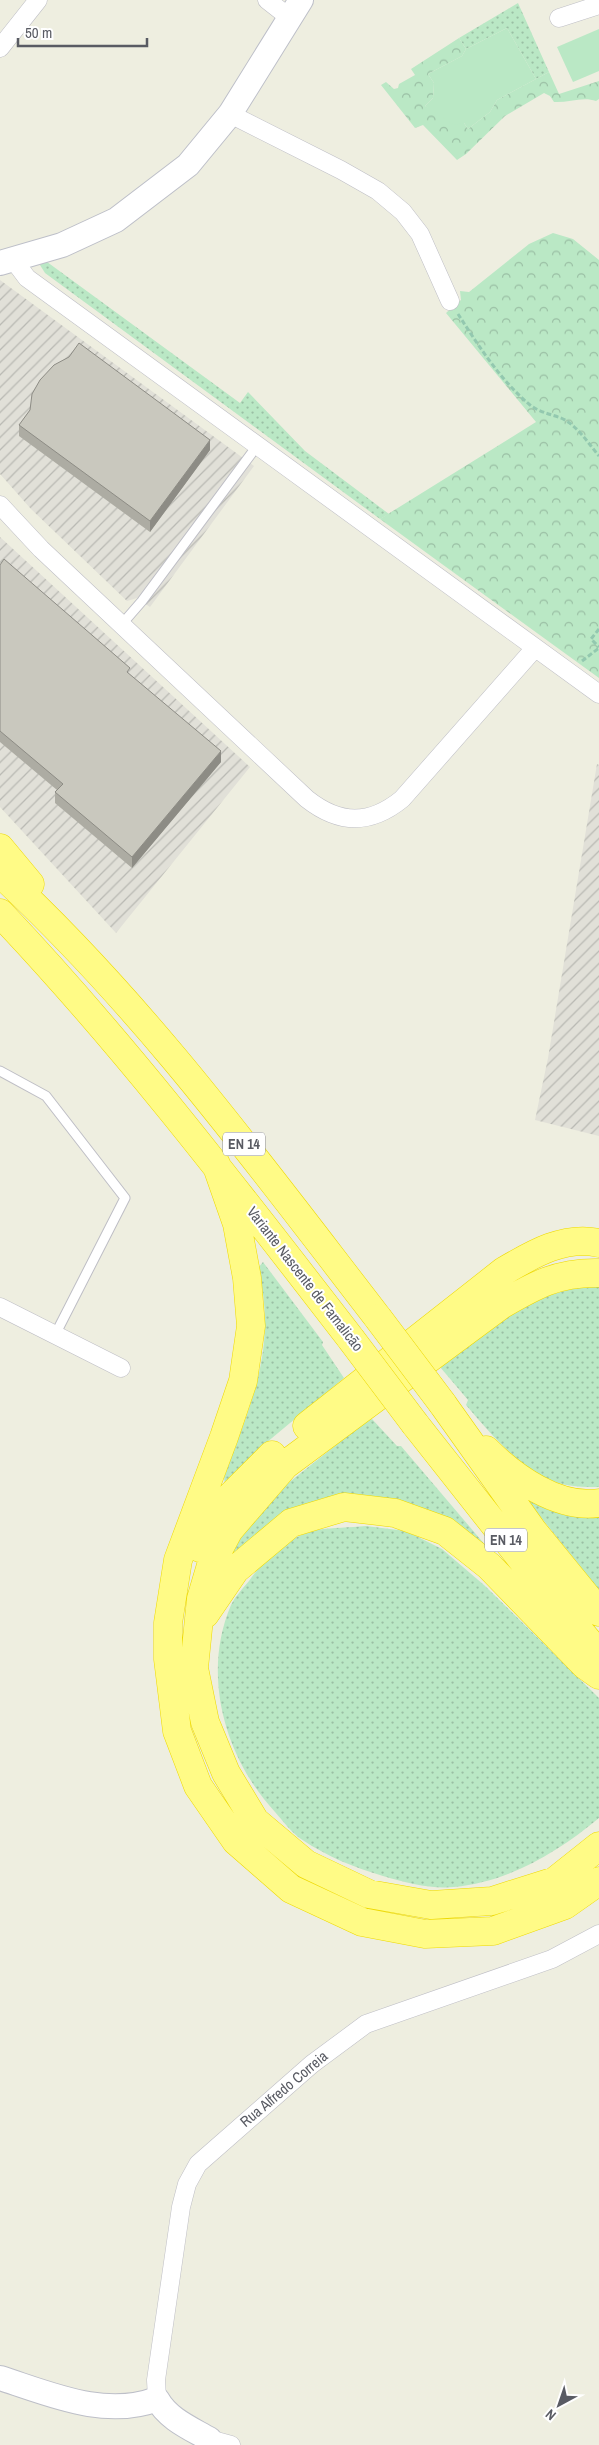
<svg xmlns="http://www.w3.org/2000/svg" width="599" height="2445" font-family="'Archivo Narrow',sans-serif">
	<defs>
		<pattern id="industrial-furrows" width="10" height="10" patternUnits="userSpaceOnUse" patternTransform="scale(1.25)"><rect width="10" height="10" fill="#e1e0d8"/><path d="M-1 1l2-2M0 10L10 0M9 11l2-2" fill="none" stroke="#b9b9b3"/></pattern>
		<pattern id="grass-dots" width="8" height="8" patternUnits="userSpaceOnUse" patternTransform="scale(1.25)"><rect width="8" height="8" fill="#bae8c5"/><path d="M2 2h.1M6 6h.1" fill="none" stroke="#9abfa4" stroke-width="1.8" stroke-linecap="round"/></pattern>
		<pattern id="forest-crowns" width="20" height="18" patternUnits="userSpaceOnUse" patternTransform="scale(1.25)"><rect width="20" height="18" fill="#bae8c5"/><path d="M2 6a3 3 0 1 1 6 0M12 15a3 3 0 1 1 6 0" fill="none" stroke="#9abfa4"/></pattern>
	</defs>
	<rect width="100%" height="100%" fill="#eeeee0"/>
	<path fill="url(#industrial-furrows)" d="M 0,280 L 254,466 L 150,607 L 137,598 L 127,601 L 31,509 L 0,474 Z
		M 0,537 L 250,767 L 116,933 L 0,807 Z
		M 597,764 L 599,765 L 599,1136 L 535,1120 L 548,1058 Z"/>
	<path fill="url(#grass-dots)" d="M 518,3 L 549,72 L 536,79 L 507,28 L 466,49 L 459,38 Z
		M 43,259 L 240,403 L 248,392 L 305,451 L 389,514 L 380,519 L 45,273 L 40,265 Z
		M 263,1262 L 323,1342 L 322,1345 L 344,1378 L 266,1443 L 225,1485 L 224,1477 C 251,1404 278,1347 258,1268 Z
		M 578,1287 L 599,1287 L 599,1487 C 584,1487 567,1487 553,1481 C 517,1466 490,1433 466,1405 L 468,1400 L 440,1367 L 484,1330 L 542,1297 Z
		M 372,1419 L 397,1446 L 401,1446 L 532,1600 L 444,1521 L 287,1514 L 265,1527 L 230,1558 L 230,1553 L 259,1513 L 287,1484 L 365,1422 Z
		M 516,1486 L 599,1515 L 599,1590 Z
		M 366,1526 L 406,1531 L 442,1549 L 484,1585 L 599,1698 L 599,1818 C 558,1852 509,1882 454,1887 C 431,1889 406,1883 383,1876 C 353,1867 328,1857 301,1839 C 291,1832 283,1821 275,1812 C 225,1758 201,1675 231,1605 C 235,1597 243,1588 249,1581 C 264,1559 290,1535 317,1530 C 333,1527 350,1528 366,1526 Z"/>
	<path fill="url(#forest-crowns)" d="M 459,38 L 466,49 L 462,56 L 428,74 L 434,83 L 433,98 L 425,106 L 464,123 L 468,129 L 490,112 L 497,100 L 549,72 L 559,94 L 599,81 L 599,99 L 596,101 C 583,96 568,103 554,102 L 550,96 L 544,93 L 505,116 L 466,154 L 457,160 L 423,125 L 415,128 L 381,85 L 386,82 L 394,89 L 398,88 L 399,84 L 415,75 L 411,69 Z
		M 553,233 L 573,239 L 599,260 L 599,678 L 380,519 L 536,422 L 446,313 L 461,300 L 460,291 L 469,292 L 529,244 Z"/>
	<path fill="#bae8c5" d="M 507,28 L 536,79 L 497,100 L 490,112 L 468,129 L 464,123 L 454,125 L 425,106 L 433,98 L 434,83 L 428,74 L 462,56 L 466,49 Z
		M 599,29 L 599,71 L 573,82 L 557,47 Z"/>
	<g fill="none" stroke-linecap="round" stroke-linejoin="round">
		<g stroke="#bebec5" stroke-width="11">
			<path id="lane" d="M 122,624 L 142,601 L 257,446
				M 0,1071 L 46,1096 L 125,1198 L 55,1335"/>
		</g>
		<g stroke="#bebec5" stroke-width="19">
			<path id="street" d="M 267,0 L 290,18
				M 559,18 L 599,5
				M 0,48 L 38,0
				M 230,114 L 341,170 L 378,191 L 403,212 L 420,234 L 450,301
				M 12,258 L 27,278 L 599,694
				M 0,505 L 41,549 L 307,799 C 340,825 370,825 402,799 L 535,648
				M 0,1307 L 121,1368
				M 157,2399 L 156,2380 L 181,2207 L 187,2184 L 198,2164 L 312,2064 L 366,2024 L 552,1959 L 599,1934
				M 209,2439 L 231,2445"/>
		</g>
		<g stroke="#bdbfc8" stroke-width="26">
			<path id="secondary" d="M 0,263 L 62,245 L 116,220 L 188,165 L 230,114 L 301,0
				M 0,2378 C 50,2394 105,2419 157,2399 C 168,2419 190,2428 209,2439 L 208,2445"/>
		</g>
		<g stroke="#eed900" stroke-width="29">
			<path id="highway" d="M 0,848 L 30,884
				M 0,873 C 144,1006 259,1164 378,1318
				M 0,913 C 127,1047 238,1193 351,1339
				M 216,1164 L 237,1224 L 247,1278 L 251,1326 L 243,1381 L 224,1437 L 178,1560 L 168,1623 L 168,1659 L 177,1731 L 198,1786 L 236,1841 L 291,1889 L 362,1922 L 425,1934 L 493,1931 L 565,1905 L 599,1881
				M 599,1273 C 558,1272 535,1285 501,1305 L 285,1465 L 229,1530 L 212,1562 L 201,1599 L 194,1668 L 205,1722 L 226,1773 L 255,1821 L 306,1864 L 369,1894 L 431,1905 L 492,1901 L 555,1881 L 599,1846
				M 442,1403 L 533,1531 L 599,1612
				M 415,1424 L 565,1614 L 599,1654
				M 307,1426 L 504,1271 C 533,1254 565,1235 599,1243
				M 486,1450 C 514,1478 558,1509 599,1503
				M 200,1548 L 222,1505 L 272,1455
				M 205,1614 L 235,1570 L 291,1523 L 344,1507 L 395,1513 L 445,1531 L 489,1566 L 585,1665 L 599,1675"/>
		</g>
		<path stroke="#93c8af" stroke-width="3" stroke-dasharray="5 2.5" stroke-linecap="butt" d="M 458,314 C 478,345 501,381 530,405 C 539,412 550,414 561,418 C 577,425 588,443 599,456
			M 599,629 L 591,639 L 599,647
			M 582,661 L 599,648"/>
		<use href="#lane" stroke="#fff" stroke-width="9"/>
		<use href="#street" stroke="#fff" stroke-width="18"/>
		<use href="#secondary" stroke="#fff" stroke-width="24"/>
		<use href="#highway" stroke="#fffb86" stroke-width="28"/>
		<g stroke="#eed900" stroke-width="29" stroke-linecap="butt">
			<path id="highway-bridge" d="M 378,1318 L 442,1403
				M 351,1339 L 415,1424"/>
		</g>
		<use href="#highway-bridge" stroke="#fffb86" stroke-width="28"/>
	</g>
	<path fill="#adaca3" d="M 30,410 L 210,450 L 150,532 L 19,436 L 19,425 Z
		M 0,565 L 130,675 L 221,762 L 132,868 L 55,803 L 55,792 L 57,790 L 0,742 Z"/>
	<path fill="#8d8c85" d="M 210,440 L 210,450 L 150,532 L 150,521 Z
		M 221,751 L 221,762 L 132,868 L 132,857 Z"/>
	<path fill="#c9c8be" stroke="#8d8c85" d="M 79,343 L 210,440 L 150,521 L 19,425 L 30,410 L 32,394 L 40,380 L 54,365 L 69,357 Z
		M 4,559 L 130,668 L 127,672 L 221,751 L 132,857 L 55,792 L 63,784 L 0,731 L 0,565 Z"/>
	<g text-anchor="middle" stroke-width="4" stroke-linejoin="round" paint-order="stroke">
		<g fill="#fff" stroke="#8b8c92" stroke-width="1">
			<rect x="223" y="1132.5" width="42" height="23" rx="4"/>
			<rect x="485" y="1528.5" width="42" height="23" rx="4"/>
		</g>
		<g font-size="14" font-weight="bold" fill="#595b63">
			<text x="244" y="1149">EN 14</text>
			<text x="506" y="1545">EN 14</text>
		</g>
		<g font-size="15" fill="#595b63" stroke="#fff">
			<text transform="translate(305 1279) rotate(52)" y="5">Variante Nascente de Famalicão</text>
			<text transform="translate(284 2089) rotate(-40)" y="5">Rua Alfredo Correia</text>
		</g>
	</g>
	<g transform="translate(559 2405) rotate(220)" stroke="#ffffff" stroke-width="4" paint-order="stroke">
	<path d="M0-4L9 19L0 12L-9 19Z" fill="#595b63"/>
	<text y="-8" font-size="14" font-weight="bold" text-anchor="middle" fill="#595b63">N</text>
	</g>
	<path d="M18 38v8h129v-8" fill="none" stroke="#595b63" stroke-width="2.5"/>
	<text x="25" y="38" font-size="15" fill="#595b63" stroke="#ffffff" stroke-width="4" paint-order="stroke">50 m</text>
</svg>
